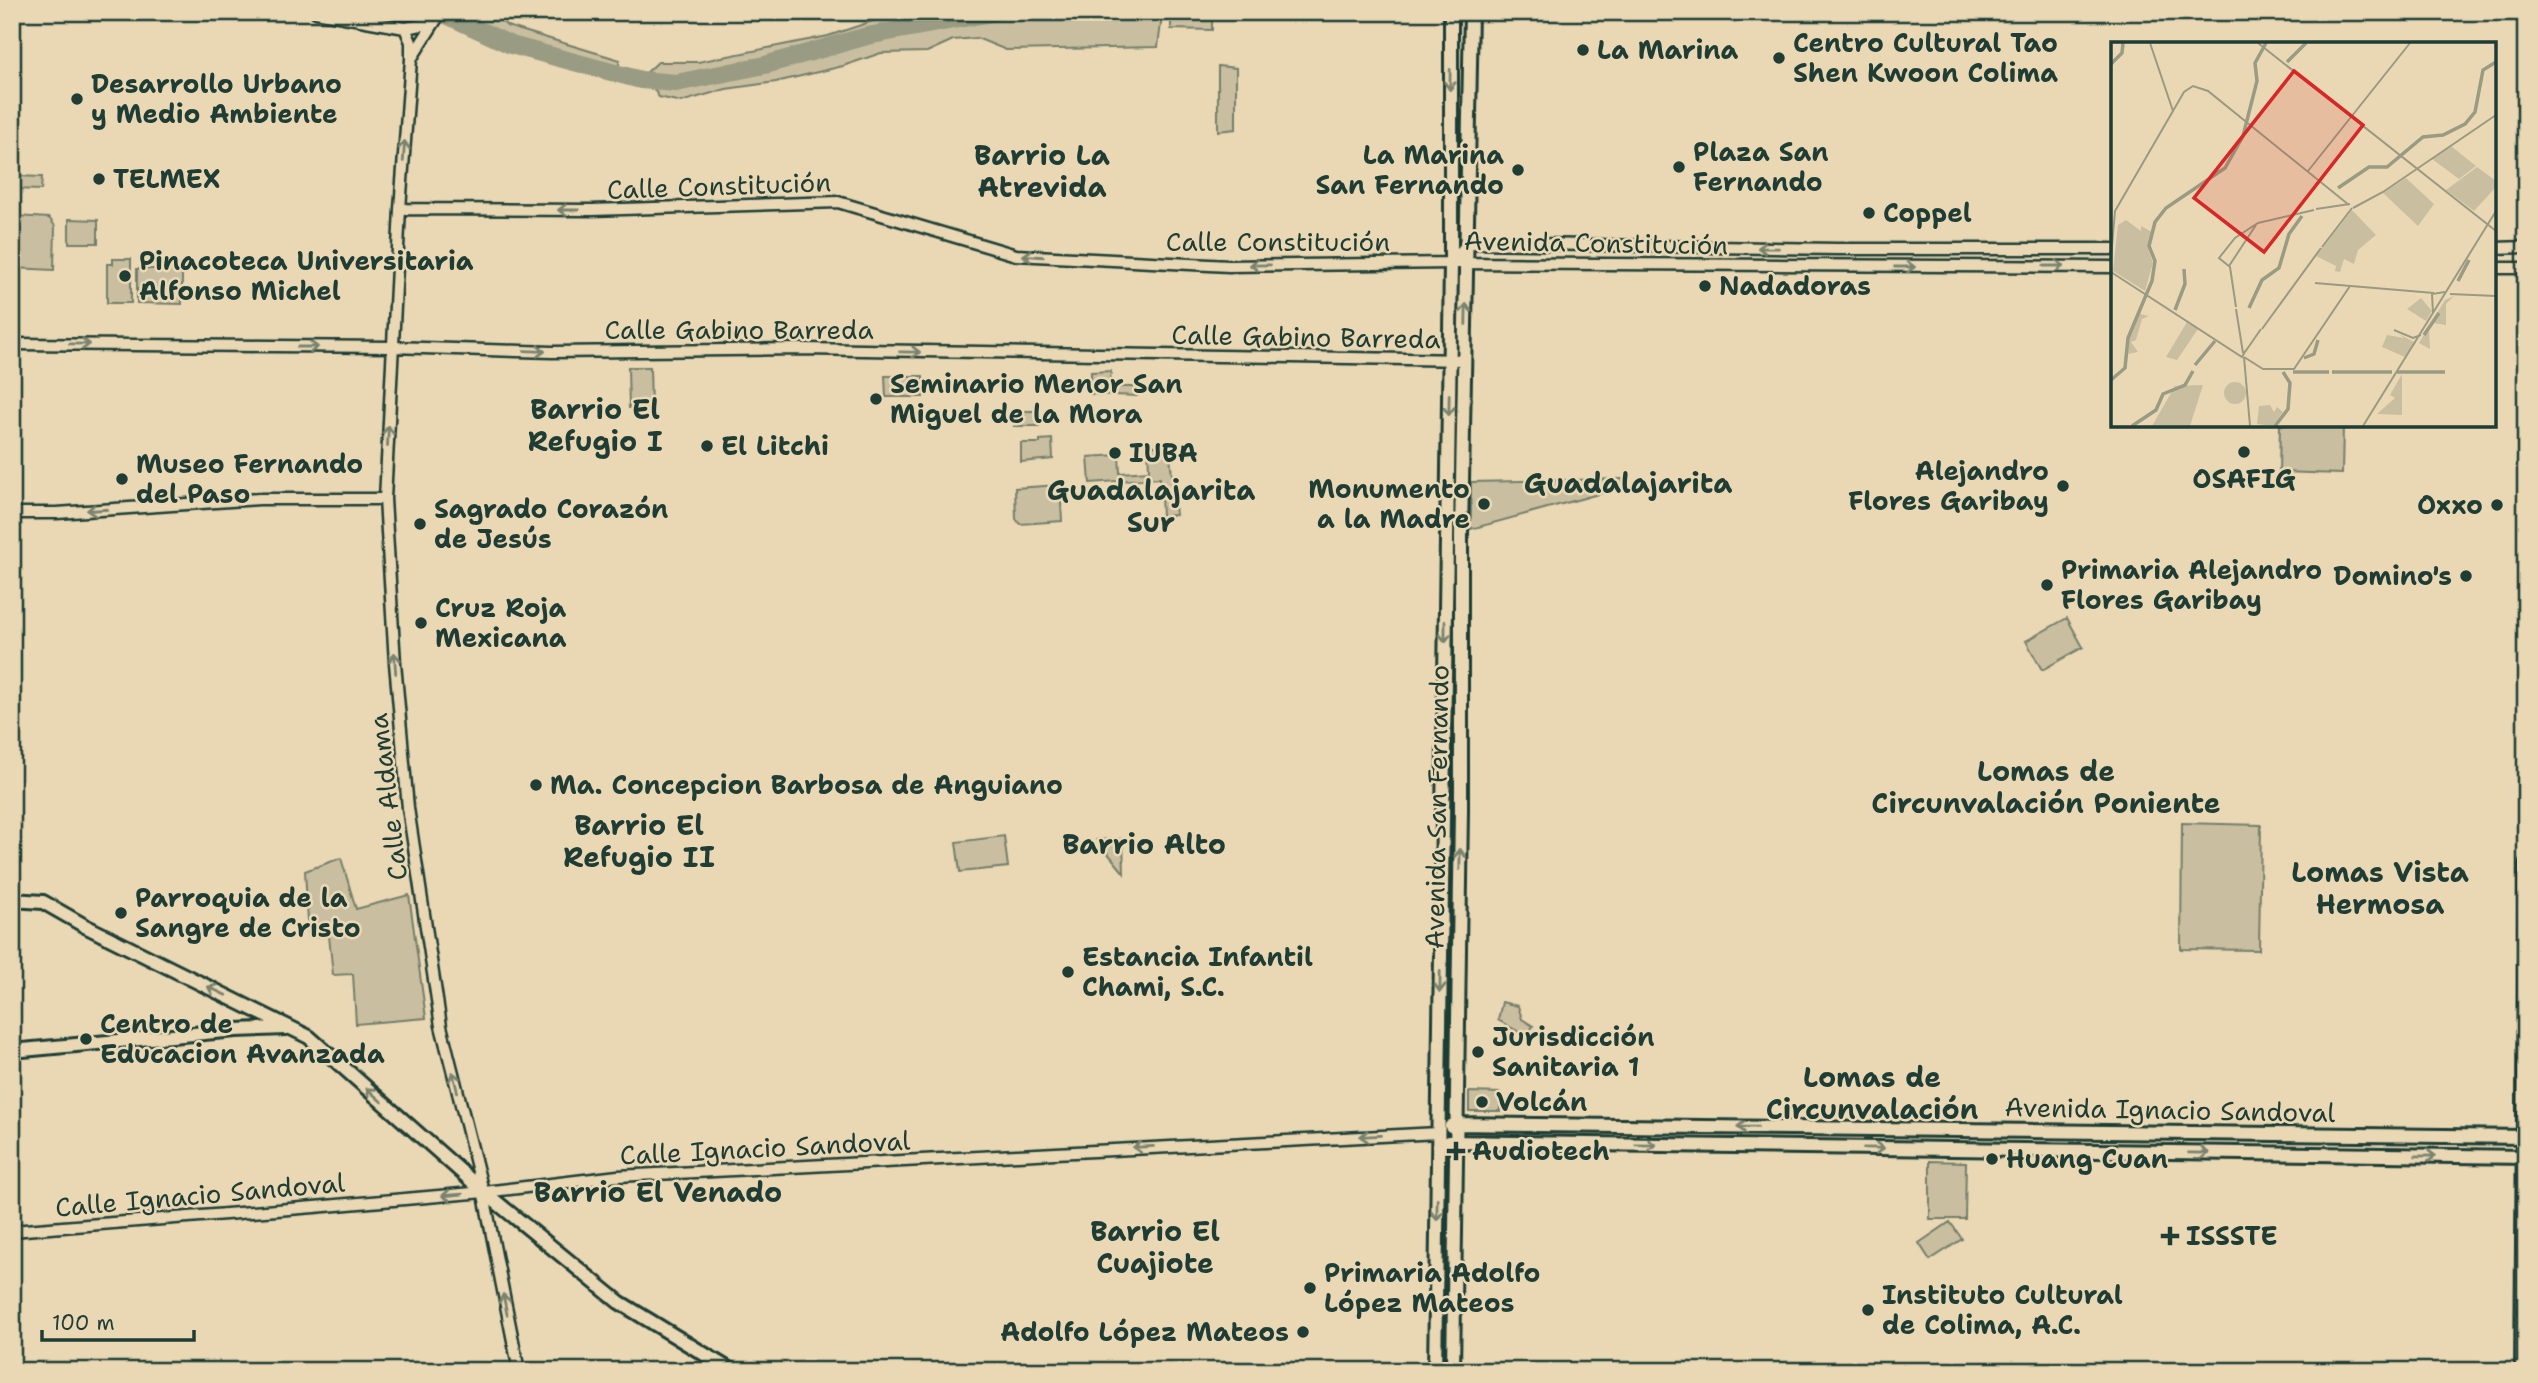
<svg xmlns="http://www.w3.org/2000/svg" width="2538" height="1383" font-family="'Shantell Sans',sans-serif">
	<rect width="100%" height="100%" fill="#ead8b5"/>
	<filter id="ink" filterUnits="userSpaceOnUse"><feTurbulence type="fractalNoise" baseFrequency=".0143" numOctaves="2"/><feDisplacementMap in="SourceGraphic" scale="14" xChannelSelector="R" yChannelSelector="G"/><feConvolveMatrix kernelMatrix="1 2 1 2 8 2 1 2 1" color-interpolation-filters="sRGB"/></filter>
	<g filter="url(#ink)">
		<path fill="#c9bfa0" stroke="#747e6a" stroke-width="2" d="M 461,12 L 492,12 L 507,26 L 620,60 L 617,71 L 603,68 L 580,57 L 563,57 L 549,49 L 512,42 L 505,34 C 489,35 470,26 459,14 Z
			M 900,12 L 1165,12 L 1162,15 L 1158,47 L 1006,50 L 977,38 L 953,40 L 927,52 L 881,53 L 843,66 L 776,82 L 726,89 L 681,102 L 659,97 L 644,75 L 658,62 L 698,62 L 828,36 Z
			M 1171,12 L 1212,12 L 1212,30 L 1171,29 Z
			M 1218,66 L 1236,68 L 1236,129 L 1218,131 Z
			M 15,176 L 42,177 L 41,190 L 14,189 Z
			M 15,216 L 49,218 L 55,226 L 54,270 L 13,268 Z
			M 69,219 L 98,220 L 98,243 L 69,243 Z
			M 113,259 L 131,259 L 131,303 L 107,303 L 107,264 L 113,264 Z
			M 168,265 L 182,265 L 182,304 L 137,303 L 137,269 L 167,269 Z
			M 628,367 L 650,367 L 651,407 L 629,408 Z
			M 1111,371 L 1109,387 L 1136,387 L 1137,396 L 1091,394 L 1091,372 Z
			M 885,376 L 923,376 L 923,397 L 886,397 Z
			M 1014,411 L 1039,411 L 1039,426 L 1014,426 Z
			M 2280,425 L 2343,425 L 2342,474 L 2279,472 Z
			M 1052,439 L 1053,459 L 1021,462 L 1021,443 L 1040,443 L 1040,440 Z
			M 1148,446 L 1169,446 L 1176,515 L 1162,516 L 1160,478 L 1090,483 L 1088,457 L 1119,455 L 1120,473 L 1149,471 Z
			M 1624,479 L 1624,487 L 1471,529 L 1471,482 Z
			M 1060,485 L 1062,521 L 1020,524 L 1016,519 L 1015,488 Z
			M 2067,618 L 2083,647 L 2042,670 L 2026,641 Z
			M 2182,823 L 2261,825 L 2259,950 L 2181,949 Z
			M 1004,836 L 1008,867 L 960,872 L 956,842 Z
			M 1123,839 L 1124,873 L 1097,840 Z
			M 341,858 L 356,909 L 409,895 L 426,1018 L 356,1024 L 353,974 L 333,975 L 329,936 L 309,937 L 305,871 Z
			M 1502,1002 L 1518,1006 L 1522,1019 L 1533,1026 L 1526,1036 L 1498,1020 Z
			M 1469,1092 L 1500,1093 L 1500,1111 L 1469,1111 Z
			M 1930,1161 L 1966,1162 L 1965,1219 L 1930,1219 Z
			M 1950,1222 L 1962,1239 L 1930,1260 L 1919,1243 Z"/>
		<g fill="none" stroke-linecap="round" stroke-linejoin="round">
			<path stroke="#999b82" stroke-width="18" d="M 440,12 L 511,45 L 641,80 L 676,83 L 765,65 L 867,36 L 997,12"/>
			<g stroke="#1f3d34" stroke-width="15">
				<path id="minor" d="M 316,12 L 405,28 L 433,23
					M 405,28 L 411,42 L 411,59 L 400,209 L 385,499 L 395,663 L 408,808 L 441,1026 L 484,1195 L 519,1371
					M 411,59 L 441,12
					M 400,209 L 592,210 L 838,202 L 1016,255 L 1229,266 L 1451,263 L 2113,267
					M 2494,248 L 2526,247
					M 1451,263 L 1468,243 L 1837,249 L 2113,249
					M 2494,268 L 2526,268
					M 12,344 L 392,347 L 552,352 L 804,349 L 1465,360
					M 12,513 L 57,513 L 259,499 L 385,499
					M 12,1231 L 314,1207 L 484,1192 L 618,1176 L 1438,1133"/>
			</g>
			<g stroke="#1f3d34" stroke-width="18">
				<path id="major" d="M 12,900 L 43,902 L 85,926 L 309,1037 L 484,1192 L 619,1302 L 732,1371
					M 12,1051 L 236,1030 L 286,1028
					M 1451,1126 L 1456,1124 L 2526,1137
					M 1448,1142 L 2526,1157
					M 1435,1371 L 1451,263 L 1451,12
					M 1453,1371 L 1461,811 L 1461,534 L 1471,12
					M 2522,1371 L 2526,864"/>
			</g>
			<use href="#minor" stroke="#ead8b5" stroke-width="10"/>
			<use href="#major" stroke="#ead8b5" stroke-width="12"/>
		</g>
		<defs><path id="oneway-shaft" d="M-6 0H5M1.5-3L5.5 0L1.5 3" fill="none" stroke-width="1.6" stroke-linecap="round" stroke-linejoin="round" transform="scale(1.75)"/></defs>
		<g stroke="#7a836e">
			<use href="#oneway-shaft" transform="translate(1450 80) rotate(91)"/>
			<use href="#oneway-shaft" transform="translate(404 151) rotate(-86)"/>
			<use href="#oneway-shaft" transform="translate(568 210) rotate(-180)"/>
			<use href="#oneway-shaft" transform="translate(1768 248) rotate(-179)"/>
			<use href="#oneway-shaft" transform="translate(1033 256) rotate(-176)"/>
			<use href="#oneway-shaft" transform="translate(1260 265) rotate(179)"/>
			<use href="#oneway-shaft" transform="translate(2054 266)"/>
			<use href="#oneway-shaft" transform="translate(1905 267)"/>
			<use href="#oneway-shaft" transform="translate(1466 314) rotate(-89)"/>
			<use href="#oneway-shaft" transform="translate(80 344) rotate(1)"/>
			<use href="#oneway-shaft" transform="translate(308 347)"/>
			<use href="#oneway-shaft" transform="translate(535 351) rotate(2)"/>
			<use href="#oneway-shaft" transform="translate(910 352) rotate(1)"/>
			<use href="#oneway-shaft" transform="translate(1449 405) rotate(91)"/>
			<use href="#oneway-shaft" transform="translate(388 436) rotate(-87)"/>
			<use href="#oneway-shaft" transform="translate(97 510) rotate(176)"/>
			<use href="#oneway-shaft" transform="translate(1445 632) rotate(90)"/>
			<use href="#oneway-shaft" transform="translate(395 663) rotate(-94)"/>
			<use href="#oneway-shaft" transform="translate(1460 859) rotate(-89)"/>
			<use href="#oneway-shaft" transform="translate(1440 982) rotate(91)"/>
			<use href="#oneway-shaft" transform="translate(217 991) rotate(-154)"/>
			<use href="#oneway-shaft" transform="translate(455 1082) rotate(-104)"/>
			<use href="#oneway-shaft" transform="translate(374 1095) rotate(-138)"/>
			<use href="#oneway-shaft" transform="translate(1747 1127) rotate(-179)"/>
			<use href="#oneway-shaft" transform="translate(1370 1136) rotate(177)"/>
			<use href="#oneway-shaft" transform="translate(1646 1145) rotate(1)"/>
			<use href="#oneway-shaft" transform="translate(1143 1147) rotate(177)"/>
			<use href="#oneway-shaft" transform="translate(1874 1148) rotate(1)"/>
			<use href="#oneway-shaft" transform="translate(2199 1153) rotate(1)"/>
			<use href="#oneway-shaft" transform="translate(2426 1156) rotate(1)"/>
			<use href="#oneway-shaft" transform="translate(452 1195) rotate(175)"/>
			<use href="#oneway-shaft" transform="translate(1437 1210) rotate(91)"/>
			<use href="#oneway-shaft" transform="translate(505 1304) rotate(-101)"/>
		</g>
	</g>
	<g fill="#1f3d34" stroke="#ead8b5" stroke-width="2.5">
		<circle cx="1583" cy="50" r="7"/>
		<circle cx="1779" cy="58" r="7"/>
		<circle cx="77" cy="99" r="7"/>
		<circle cx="1679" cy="167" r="7"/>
		<circle cx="1518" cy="170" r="7"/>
		<circle cx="99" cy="179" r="7"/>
		<circle cx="1869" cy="213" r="7"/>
		<circle cx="125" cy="276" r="7"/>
		<circle cx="1705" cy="286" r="7"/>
		<circle cx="876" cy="399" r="7"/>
		<circle cx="707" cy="446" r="7"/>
		<circle cx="2244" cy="452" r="7"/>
		<circle cx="1115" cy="453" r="7"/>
		<circle cx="122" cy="479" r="7"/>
		<circle cx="2063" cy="486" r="7"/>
		<circle cx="1484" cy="504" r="7"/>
		<circle cx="2497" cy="505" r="7"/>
		<circle cx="420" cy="524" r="7"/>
		<circle cx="2466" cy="576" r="7"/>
		<circle cx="2047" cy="585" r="7"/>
		<circle cx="421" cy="623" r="7"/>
		<circle cx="536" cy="785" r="7"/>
		<circle cx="121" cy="913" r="7"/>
		<circle cx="1068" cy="972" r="7"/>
		<circle cx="86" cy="1039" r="7"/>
		<circle cx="1478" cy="1052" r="7"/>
		<circle cx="1482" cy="1102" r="7"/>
		<path d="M1452.5 1140.5h7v7h7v7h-7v7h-7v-7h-7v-7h7z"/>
		<circle cx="1992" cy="1159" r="7"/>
		<path d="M2166.5 1225.5h7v7h7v7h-7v7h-7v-7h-7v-7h7z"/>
		<circle cx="1310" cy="1288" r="7"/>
		<circle cx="1868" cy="1310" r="7"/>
		<circle cx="1303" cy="1332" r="7"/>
	</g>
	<g text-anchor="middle" stroke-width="5" stroke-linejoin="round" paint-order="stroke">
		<g font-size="26" font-weight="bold" fill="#1f3d34" stroke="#ead8b5" text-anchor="start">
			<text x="1793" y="52">Centro Cultural Tao<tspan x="1793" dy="30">Shen Kwoon Colima</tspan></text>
			<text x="1597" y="59">La Marina</text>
			<text x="91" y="93">Desarrollo Urbano<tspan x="91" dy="30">y Medio Ambiente</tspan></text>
			<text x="1693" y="161">Plaza San<tspan x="1693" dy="30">Fernando</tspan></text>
			<text x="1504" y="164" text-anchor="end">La Marina<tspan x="1504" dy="30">San Fernando</tspan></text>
			<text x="113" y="188">TELMEX</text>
			<text x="1883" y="222">Coppel</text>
			<text x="139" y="270">Pinacoteca Universitaria<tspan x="139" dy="30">Alfonso Michel</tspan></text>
			<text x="1719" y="295">Nadadoras</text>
			<text x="890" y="393">Seminario Menor San<tspan x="890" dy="30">Miguel de la Mora</tspan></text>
			<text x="721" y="455">El Litchi</text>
			<text x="1129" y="462">IUBA</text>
			<text x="136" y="473">Museo Fernando<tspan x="136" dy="30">del Paso</tspan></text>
			<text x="2049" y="480" text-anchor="end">Alejandro<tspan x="2049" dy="30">Flores Garibay</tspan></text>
			<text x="2244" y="488" text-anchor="middle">OSAFIG</text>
			<text x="1470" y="498" text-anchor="end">Monumento<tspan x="1470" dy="30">a la Madre</tspan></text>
			<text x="2483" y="514" text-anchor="end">Oxxo</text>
			<text x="434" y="518">Sagrado Corazón<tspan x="434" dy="30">de Jesús</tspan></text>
			<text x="2061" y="579">Primaria Alejandro<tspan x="2061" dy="30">Flores Garibay</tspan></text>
			<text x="2452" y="585" text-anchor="end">Domino's</text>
			<text x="435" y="617">Cruz Roja<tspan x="435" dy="30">Mexicana</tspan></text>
			<text x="550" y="794">Ma. Concepcion Barbosa de Anguiano</text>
			<text x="135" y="907">Parroquia de la<tspan x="135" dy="30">Sangre de Cristo</tspan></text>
			<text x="1082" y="966">Estancia Infantil<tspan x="1082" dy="30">Chami, S.C.</tspan></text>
			<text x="100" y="1033">Centro de<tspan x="100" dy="30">Educacion Avanzada</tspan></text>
			<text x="1492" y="1046">Jurisdicción<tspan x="1492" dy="30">Sanitaria 1</tspan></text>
			<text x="1496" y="1111">Volcán</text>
			<text x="1472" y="1160">Audiotech</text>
			<text x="2006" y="1168">Huang Cuan</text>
			<text x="2186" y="1245">ISSSTE</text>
			<text x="1324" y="1282">Primaria Adolfo<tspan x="1324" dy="30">López Mateos</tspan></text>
			<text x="1882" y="1304">Instituto Cultural<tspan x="1882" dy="30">de Colima, A.C.</tspan></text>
			<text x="1289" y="1341" text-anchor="end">Adolfo López Mateos</text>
		</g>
		<g font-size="26" fill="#1f3d34" stroke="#ead8b5">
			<text transform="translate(719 186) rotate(-2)" y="9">Calle Constitución</text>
			<text x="1278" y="251">Calle Constitución</text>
			<text transform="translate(1596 243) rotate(1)" y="9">Avenida Constitución</text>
			<text x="739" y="339">Calle Gabino Barreda</text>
			<text transform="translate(1306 337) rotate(1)" y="9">Calle Gabino Barreda</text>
			<text transform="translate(388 797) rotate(-97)" y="9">Calle Aldama</text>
			<text transform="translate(1437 807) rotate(-89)" y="9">Avenida San Fernando</text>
			<text transform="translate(2170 1110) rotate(1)" y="9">Avenida Ignacio Sandoval</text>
			<text transform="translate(765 1148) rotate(-3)" y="9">Calle Ignacio Sandoval</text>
			<text transform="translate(200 1195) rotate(-5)" y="9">Calle Ignacio Sandoval</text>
		</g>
		<g font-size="28" font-weight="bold" fill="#1f3d34" stroke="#ead8b5">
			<text x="1042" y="165">Barrio La<tspan x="1042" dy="32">Atrevida</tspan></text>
			<text x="595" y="419">Barrio El<tspan x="595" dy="32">Refugio I</tspan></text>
			<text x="1628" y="493">Guadalajarita</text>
			<text x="1151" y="500">Guadalajarita<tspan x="1151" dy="32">Sur</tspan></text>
			<text x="2046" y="781">Lomas de<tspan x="2046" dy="32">Circunvalación Poniente</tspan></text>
			<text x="639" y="835">Barrio El<tspan x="639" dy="32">Refugio II</tspan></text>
			<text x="1144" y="854">Barrio Alto</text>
			<text x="2380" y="882">Lomas Vista<tspan x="2380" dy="32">Hermosa</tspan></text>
			<text x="1872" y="1087">Lomas de<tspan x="1872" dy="32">Circunvalación</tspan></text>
			<text x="658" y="1202">Barrio El Venado</text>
			<text x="1155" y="1241">Barrio El<tspan x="1155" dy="32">Cuajiote</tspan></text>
		</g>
	</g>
	<g transform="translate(2111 42)">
		<rect width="385" height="385" fill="#ead8b5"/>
		<path d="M 340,104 L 365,124 L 348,137 L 321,117 ZM 366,125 L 385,139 L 385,145 L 363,169 L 335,148 ZM 295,136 L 323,162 L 307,184 L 272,151 ZM 241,168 L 265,193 L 247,208 L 243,222 L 233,217 L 229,230 L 224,229 L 225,224 L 205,214 ZM 15,178 L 30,189 L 30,184 L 41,190 L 37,206 L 42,221 L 34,249 L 2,229 L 7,183 ZM 343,254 L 335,262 L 335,283 L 322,281 L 318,287 L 319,307 L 308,301 L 334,258 ZM 310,256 L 321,269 L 315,279 L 296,267 ZM 31,266 L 29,272 L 38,274 L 31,277 L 25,298 L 20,300 L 27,310 L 17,312 L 18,294 ZM 76,280 L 87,287 L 66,318 L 55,315 ZM 288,292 L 305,301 L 294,315 L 271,305 L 276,293 L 293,296 ZM 291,332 L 291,373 L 266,372 L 284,356 L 279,353 ZM113 351a11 11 0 1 1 22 0a11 11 0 1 1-22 0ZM 92,343 L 79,384 L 41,384 L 64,344 ZM 159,363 L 163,370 L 166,365 L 172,370 L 162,384 L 146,382 L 148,364 Z" fill="#c9bfa0"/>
		<path fill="none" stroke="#999b82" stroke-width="3.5" d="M 176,20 L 195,1M 0,22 L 11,11 L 12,1M 227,146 L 258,125 L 276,125 L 312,95 L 332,93 L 354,82 L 364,70 L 372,28 L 385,20M 347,239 L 358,218M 138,266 L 151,238 L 168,226 L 178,192 L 191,174M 64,268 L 74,242 L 73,227M 313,293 L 328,271M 193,316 L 203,312 L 207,298M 84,323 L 104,299M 182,330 L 218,330M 221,330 L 281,330M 286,330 L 334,330M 0,338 L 14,326 L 17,296 L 41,239 L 44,219 L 38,204 L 44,180 L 55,166 L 114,126 L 132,94 L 146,39 L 144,21 L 155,1M 21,384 L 45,368 L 52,352 L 74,343 L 82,329M 164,384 L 177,367 L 179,341 L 172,330"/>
		<path fill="none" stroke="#999a81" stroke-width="2" d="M 39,1 L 62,69M 147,1 L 385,189M 197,129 L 299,1M 242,166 L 272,150 L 385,73M 205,167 L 239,162M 211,205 L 241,166M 0,215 L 4,169 L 73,50 L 82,44 L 97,49 L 238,163M 118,224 L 145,183M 0,230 L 131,315 L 135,308M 204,241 L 323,251M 339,252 L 385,254M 125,265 L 119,225 L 108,216 L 124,196 L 147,181 L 203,168M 125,267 L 132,311M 322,271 L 321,252 L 334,250M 151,287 L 210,206M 283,288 L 302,296 L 310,293M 134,310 L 150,287M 133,315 L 152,327 L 183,327 L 239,244M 133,315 L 139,384M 252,384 L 385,169"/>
		<path fill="#d62828" fill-opacity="0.15" stroke="#d62828" stroke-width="3.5" d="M 183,29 L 252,83 L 153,210 L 83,156 Z"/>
		<rect width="385" height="385" fill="none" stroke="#1f3d34" stroke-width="3.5"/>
	</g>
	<rect width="2538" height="1383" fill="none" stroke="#ead8b5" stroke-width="42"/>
	<rect x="21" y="21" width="2496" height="1341" fill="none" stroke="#1f3d34" stroke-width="2.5" filter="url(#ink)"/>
	<path d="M42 1330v10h152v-10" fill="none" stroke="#1f3d34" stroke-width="3.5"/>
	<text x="52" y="1330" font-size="21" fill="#1f3d34" stroke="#ead8b5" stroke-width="5" paint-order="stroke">100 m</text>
</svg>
